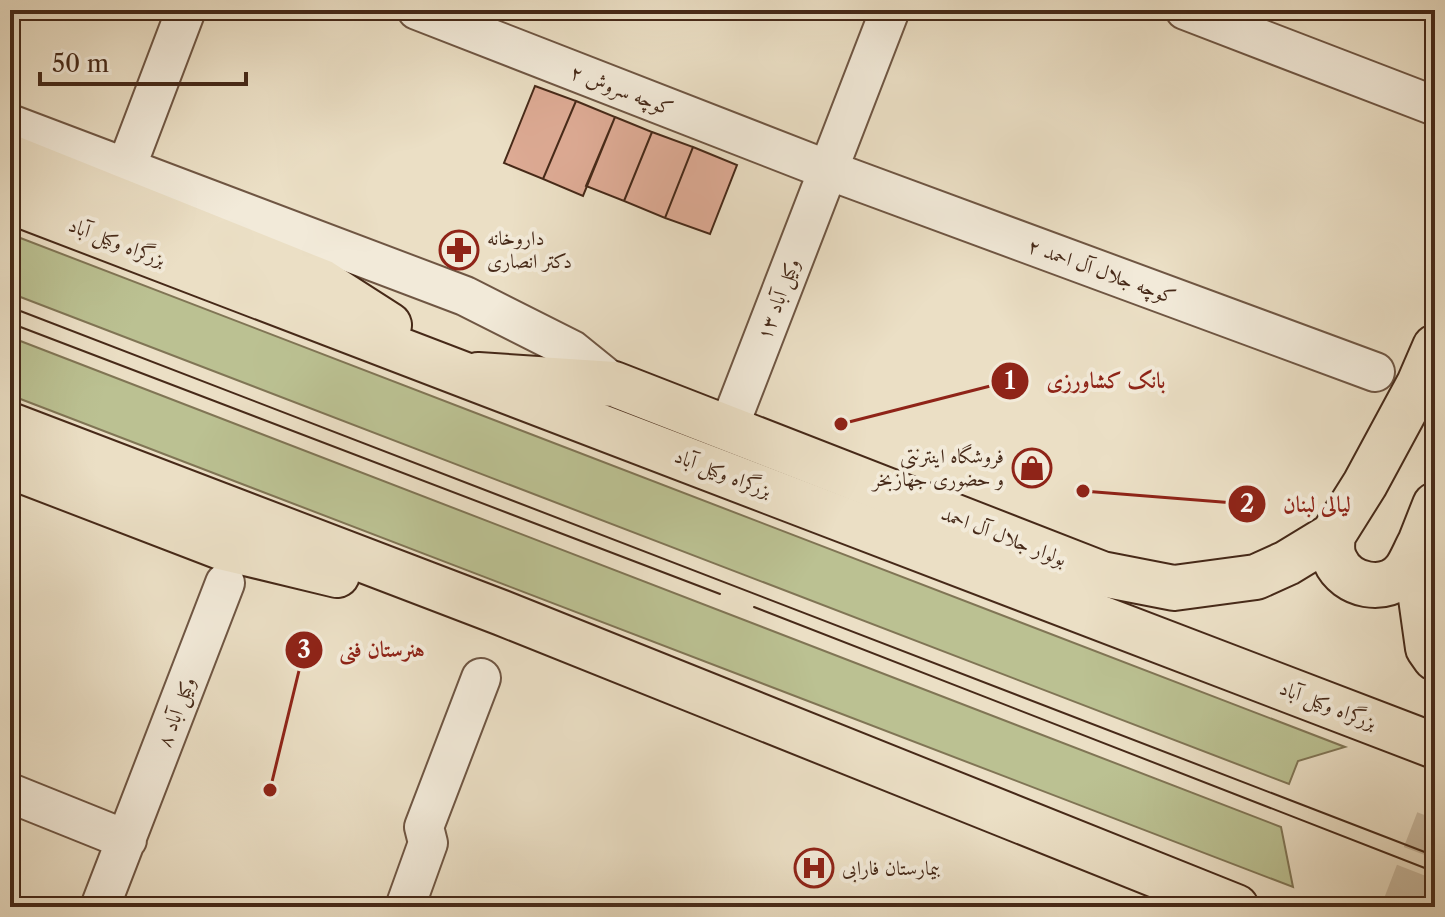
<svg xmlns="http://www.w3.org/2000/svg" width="1445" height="917" font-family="'Libre Caslon Text',Amiri,serif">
	<rect width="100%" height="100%" fill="#ebdfc5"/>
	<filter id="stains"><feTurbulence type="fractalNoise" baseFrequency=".0025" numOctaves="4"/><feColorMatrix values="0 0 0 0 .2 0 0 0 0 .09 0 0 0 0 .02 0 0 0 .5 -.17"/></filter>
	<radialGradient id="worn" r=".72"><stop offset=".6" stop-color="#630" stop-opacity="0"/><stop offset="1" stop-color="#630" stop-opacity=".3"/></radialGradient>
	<path fill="#bbc192" stroke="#807555" stroke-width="2" d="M 10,234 L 1345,747 L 1298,761 L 1289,784 L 10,293 Z
		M 10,337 L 1281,827 L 1293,887 L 10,395 Z"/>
	<path fill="#deab95" stroke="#462918" stroke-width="2" d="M 535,86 L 576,101 L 543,179 L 504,163 Z
		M 576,101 L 615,117 L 583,196 L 543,179 Z
		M 615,117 L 652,132 L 624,201 L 586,186 Z
		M 652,132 L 693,147 L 665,218 L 624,201 Z
		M 693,147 L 737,165 L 710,234 L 665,218 Z"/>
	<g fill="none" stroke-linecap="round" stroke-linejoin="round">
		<path stroke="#cabba2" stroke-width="38" stroke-dasharray="38 19" stroke-linecap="butt" d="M 1401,907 L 1435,819"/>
		<g stroke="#6f5643" stroke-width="42">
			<path id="minor" d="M 417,10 L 828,170 L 1375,372
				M 1185,10 L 1435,106
				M 10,124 L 465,296 L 572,350 L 614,384
				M 126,168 L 186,10
				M 728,429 L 890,10
				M 10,793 L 127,840
				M 100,907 L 225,583
				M 405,907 L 428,843 L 424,827 L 481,678"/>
		</g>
		<g stroke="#462918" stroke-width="48">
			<path id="major" d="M 478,375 L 614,384 L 1102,574 L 1174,588 L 1256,577 L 1287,563 L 1333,535 L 1365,484 L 1419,384 L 1435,347
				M 1435,505 L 1420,543 L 1421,598 L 1428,648 L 1435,658
				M 1333,535 C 1332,543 1331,552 1335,560 C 1346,586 1386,595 1405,571 C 1411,563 1415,552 1420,543"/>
		</g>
		<g stroke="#462918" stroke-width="48">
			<path id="highway" d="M 10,157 L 322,282 L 389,325
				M 10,201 L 1435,746
				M 10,425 L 502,613 L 1236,907
				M 10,466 L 221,547 L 337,575"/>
		</g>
		<use href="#minor" stroke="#f2ead9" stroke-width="38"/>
		<use href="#major" stroke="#ebdfc5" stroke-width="44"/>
		<use href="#highway" stroke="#ebdfc5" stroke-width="44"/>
		<path stroke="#462918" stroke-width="2" d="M 10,307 L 1435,856
			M 10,323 L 720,594
			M 754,607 L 1435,872"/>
	</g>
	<defs>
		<g id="pharmacy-ring" transform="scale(2)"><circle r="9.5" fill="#f2ead9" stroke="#8f2418" stroke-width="1.5"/><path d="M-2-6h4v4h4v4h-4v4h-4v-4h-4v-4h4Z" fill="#8f2418"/></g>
		<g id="shop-ring" transform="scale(2)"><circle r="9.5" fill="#f2ead9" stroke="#8f2418" stroke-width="1.5"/><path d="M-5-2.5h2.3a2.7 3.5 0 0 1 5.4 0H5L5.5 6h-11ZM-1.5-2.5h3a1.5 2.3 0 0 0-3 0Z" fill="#8f2418"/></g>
		<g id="hospital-ring" transform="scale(2)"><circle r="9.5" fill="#f2ead9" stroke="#8f2418" stroke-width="1.5"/><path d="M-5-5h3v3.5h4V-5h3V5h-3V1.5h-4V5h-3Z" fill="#8f2418"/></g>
	</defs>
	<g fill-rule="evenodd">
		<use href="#pharmacy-ring" x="459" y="250"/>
		<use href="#shop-ring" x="1032" y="468"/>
		<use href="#hospital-ring" x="814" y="868"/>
	</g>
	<g text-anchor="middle" stroke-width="8" stroke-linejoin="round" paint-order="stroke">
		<g font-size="20" fill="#462918" stroke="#f2ead9">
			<text transform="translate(622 90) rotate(21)" y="7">کوچه سروش ۲</text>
			<text transform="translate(117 242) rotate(21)" y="7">بزرگراه وکیل آباد</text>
			<text transform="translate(1102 271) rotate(20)" y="7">کوچه جلال آل احمد ۲</text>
			<text transform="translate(778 299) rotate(-69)" y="7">۱۳ وکیل آباد</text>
			<text transform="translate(723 473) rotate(21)" y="7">بزرگراه وکیل آباد</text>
			<text transform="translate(1004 536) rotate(21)" y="7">بولوار جلال آل احمد</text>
			<text transform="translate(1328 705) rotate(21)" y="7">بزرگراه وکیل آباد</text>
			<text transform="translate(176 712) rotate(-69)" y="7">۸ وکیل آباد</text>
		</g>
		<g font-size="20" fill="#462918" stroke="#f2ead9" text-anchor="start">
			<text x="487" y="245">داروخانه<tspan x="487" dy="23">دکتر انصاری</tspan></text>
			<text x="1004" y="463" text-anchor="end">فروشگاه اینترنتی<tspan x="1004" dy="23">و حضوری جهازبخر</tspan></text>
			<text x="842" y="875">بیمارستان فارابی</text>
		</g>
	</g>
	<path fill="none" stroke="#8f2418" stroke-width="3" d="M841 424L1010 381M1083 491L1247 504M270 790L304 650"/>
	<g fill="#8f2418" stroke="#f2ead9" stroke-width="3">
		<circle cx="841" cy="424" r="8"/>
		<circle cx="1083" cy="491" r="8"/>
		<circle cx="270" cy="790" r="8"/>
		<circle cx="1010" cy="381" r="20"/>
		<circle cx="1247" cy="504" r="20"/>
		<circle cx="304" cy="650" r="20"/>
	</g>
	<g font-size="24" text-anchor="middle" font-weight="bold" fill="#fff">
		<text x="1010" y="389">1</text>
		<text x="1247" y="512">2</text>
		<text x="304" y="658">3</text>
	</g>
	<g font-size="22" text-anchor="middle" font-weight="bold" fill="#8f2418" stroke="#f2ead9" stroke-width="8" stroke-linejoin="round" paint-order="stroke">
		<text x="1106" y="388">بانک کشاورزی</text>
		<text x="1317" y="512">لیالی لبنان</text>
		<text x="382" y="657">هنرستان فنی</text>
	</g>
	<rect width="1445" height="917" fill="none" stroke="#ebdfc5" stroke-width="40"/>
	<rect x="12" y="12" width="1421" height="893" fill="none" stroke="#462918" stroke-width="4"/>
	<rect x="20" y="20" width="1405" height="877" fill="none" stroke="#462918" stroke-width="2"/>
	<path d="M40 72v12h206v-12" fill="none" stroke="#462918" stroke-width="4"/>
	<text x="52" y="72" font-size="24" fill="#462918" stroke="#f2ead9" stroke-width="6" paint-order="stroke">50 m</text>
	<rect width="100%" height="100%" filter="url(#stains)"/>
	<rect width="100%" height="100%" fill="url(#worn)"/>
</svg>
